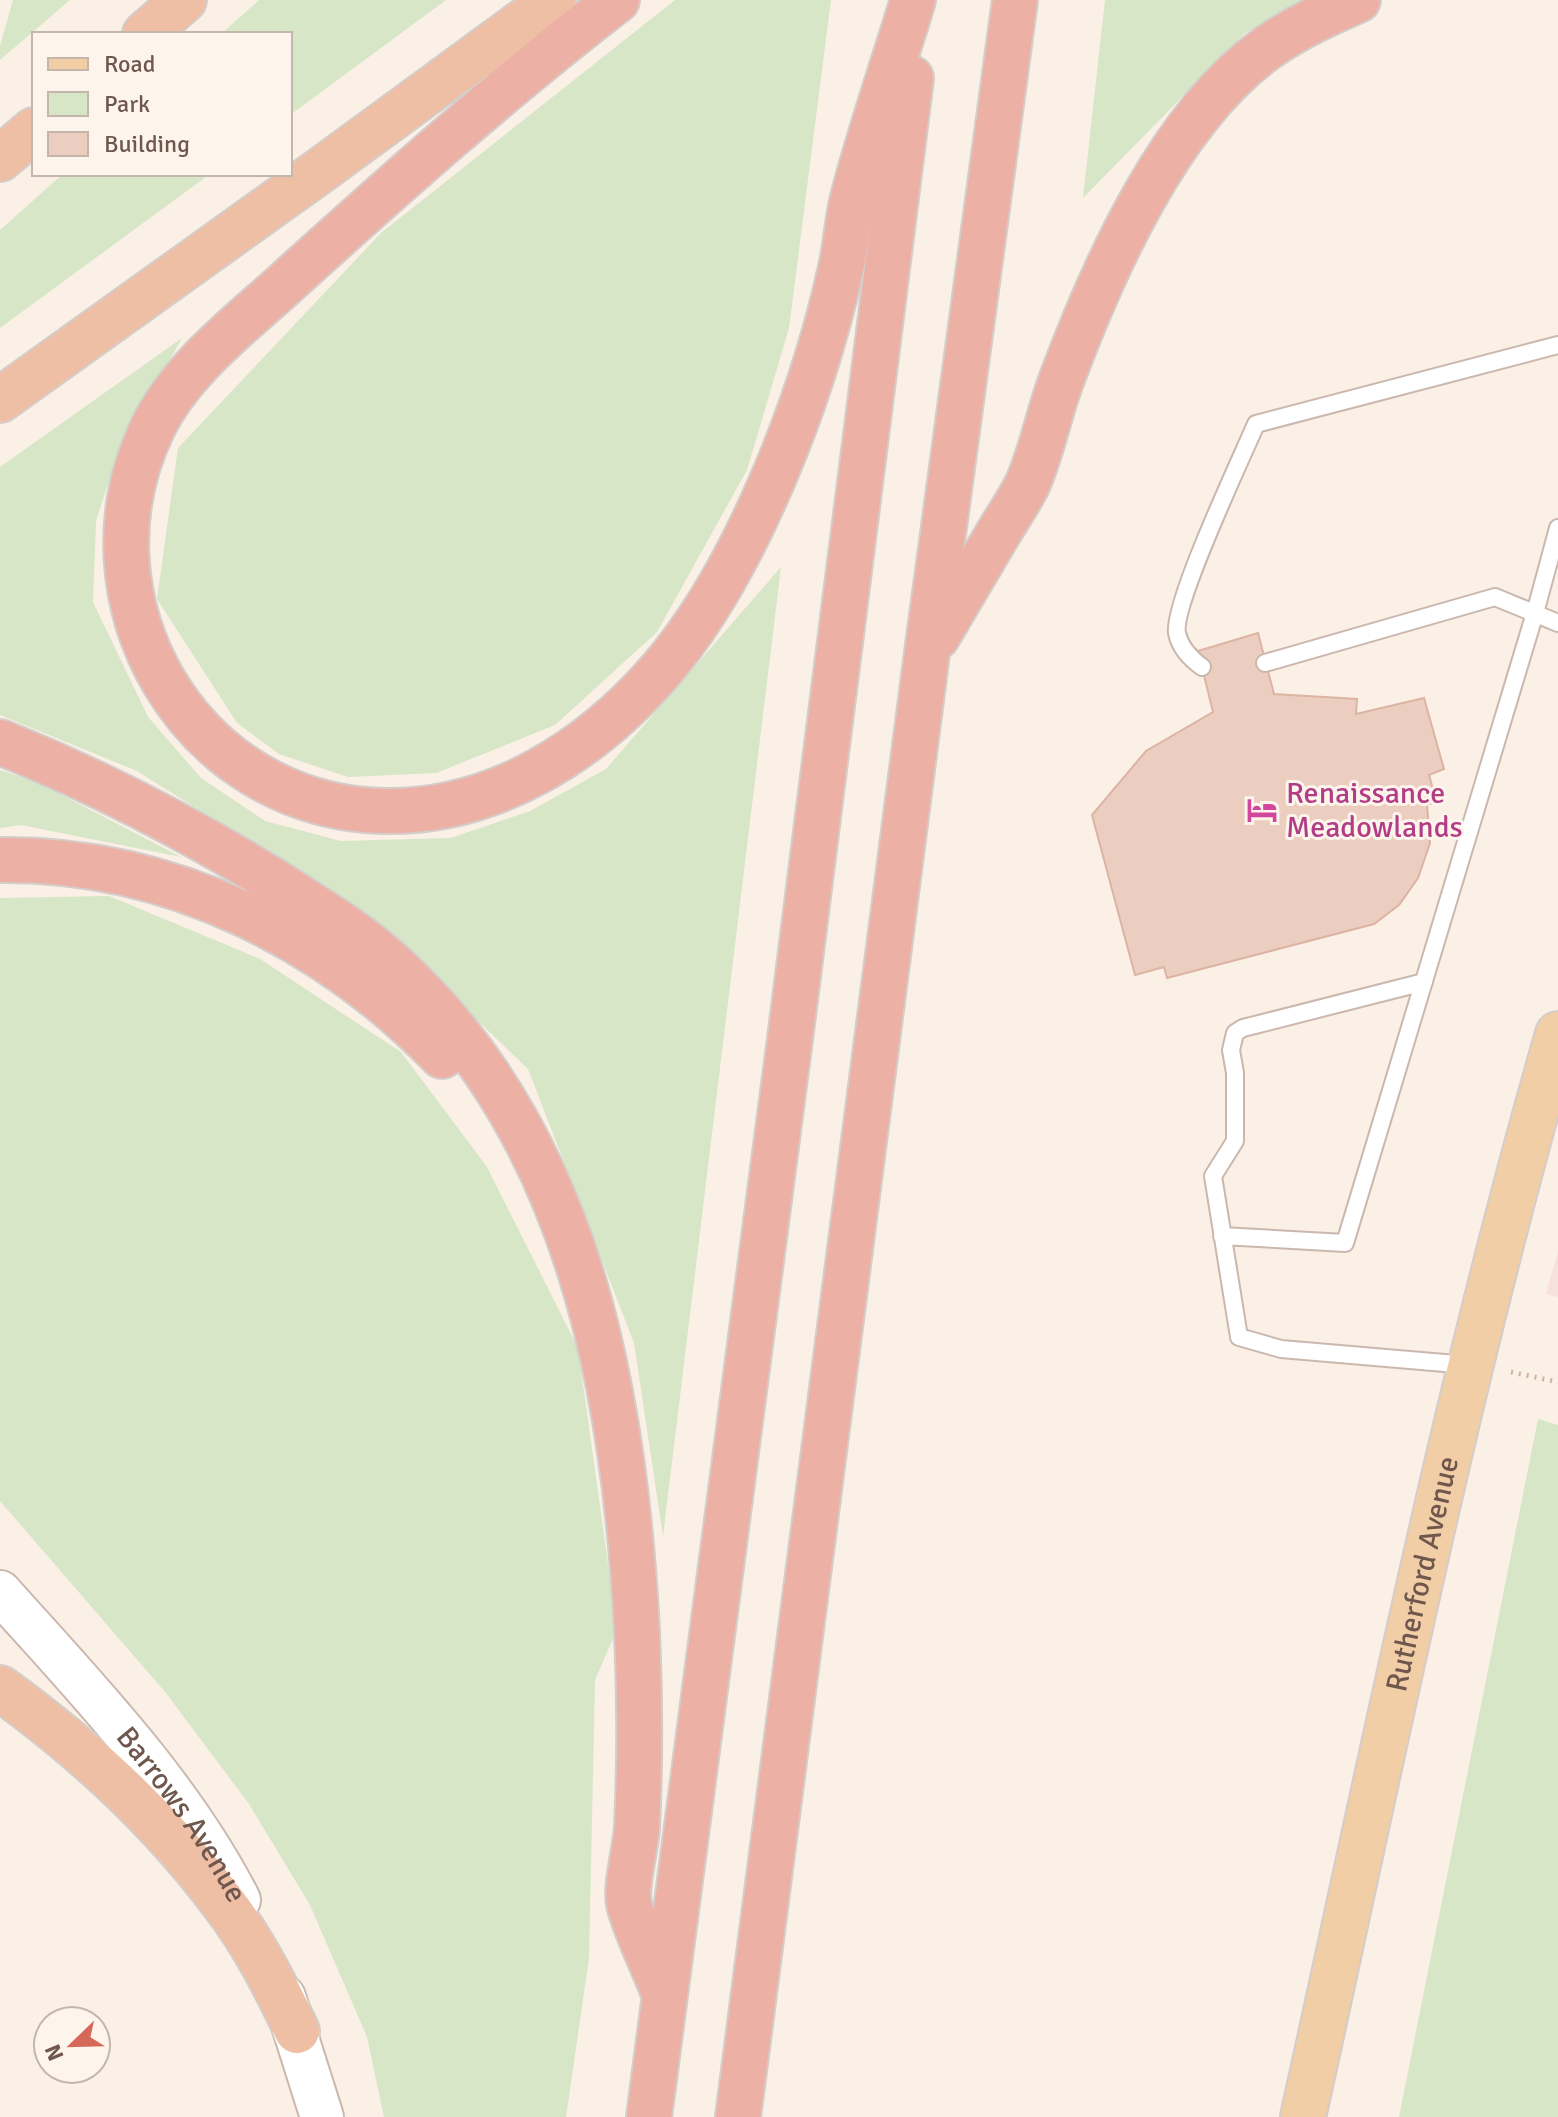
<svg xmlns="http://www.w3.org/2000/svg" width="1558" height="2117" font-family="Signika,sans-serif">
	<rect width="100%" height="100%" fill="#faf0e6"/>
	<path fill="#f9e1db" d="M 1558,1251 L 1558,1297 L 1546,1294 Z"/>
	<path fill="#d6e6c6" d="M 13,0 L 70,0 L 0,60 L 0,46 Z
		M 259,0 L 446,0 L 290,115 L 290,34 L 221,34 Z
		M 675,0 L 831,0 L 789,328 L 747,470 L 657,632 L 555,725 L 436,773 L 348,777 L 279,754 L 237,723 L 157,599 L 178,448 L 381,233 Z
		M 1105,0 L 1303,0 L 1244,34 L 1083,198 Z
		M 63,174 L 210,174 L 0,328 L 0,230 Z
		M 182,338 L 119,450 L 96,521 L 93,602 L 148,717 L 201,778 L 265,821 L 341,841 L 451,838 L 530,811 L 606,769 L 781,567 L 663,1536 L 634,1343 L 528,1069 L 372,919 L 137,771 L 0,715 L 0,467 Z
		M 0,770 L 39,783 L 181,857 L 21,825 L 0,828 Z
		M 109,896 L 260,959 L 401,1052 L 487,1167 L 578,1348 L 617,1629 L 595,1680 L 589,1958 L 566,2117 L 384,2117 L 367,2037 L 310,1905 L 249,1804 L 166,1693 L 0,1501 L 0,898 Z
		M 1538,1419 L 1558,1425 L 1558,2117 L 1399,2117 Z"/>
	<path fill="#eccec1" stroke="#ddb3a3" stroke-width="2" d="M 1258,633 L 1274,694 L 1357,699 L 1356,714 L 1424,698 L 1444,769 L 1429,775 L 1437,803 L 1427,804 L 1430,843 L 1418,878 L 1399,905 L 1374,924 L 1167,978 L 1164,967 L 1135,975 L 1092,815 L 1146,751 L 1213,712 L 1198,651 Z"/>
	<g fill="none" stroke-linecap="round" stroke-linejoin="round">
		<g stroke="#cab8ae" stroke-width="20">
			<path id="service" d="M 1265,663 L 1495,597 L 1558,623
				M 1202,667 C 1190,658 1180,648 1177,633 C 1172,605 1241,459 1256,424 L 1558,345
				M 1424,982 L 1243,1028 L 1235,1033 L 1231,1050 L 1235,1073 L 1235,1141 L 1213,1176 L 1239,1337 L 1281,1349 L 1468,1365
				M 1222,1236 L 1345,1243 L 1535,613 L 1558,528"/>
		</g>
		<g stroke="#cab8ae" stroke-width="46">
			<g id="tertiary">
				<path id="s1" d="M 0,1592 C 86,1688 180,1785 239,1900"/>
				<path d="M 284,1997 L 322,2117"/>
			</g>
		</g>
		<g stroke="#d4cdca" stroke-width="48">
			<g id="primary">
				<path id="s2" d="M 1303,2117 C 1383,1755 1455,1391 1558,1034"/>
			</g>
		</g>
		<g stroke="#d4cdca" stroke-width="48">
			<path id="trunk" d="M 145,34 L 184,0
				M 0,159 L 34,130
				M 0,400 L 321,170 L 553,0
				M 0,1688 C 83,1748 163,1822 224,1904 C 254,1943 276,1987 297,2031"/>
		</g>
		<g stroke="#d4cdca" stroke-width="48">
			<path id="motorway" d="M 617,0 C 503,88 395,184 288,281 C 241,324 182,368 153,427 C 70,599 189,807 384,811 C 494,813 591,751 661,670 C 747,570 813,396 841,268 C 846,246 847,224 852,202 C 869,134 893,67 913,0
				M 937,637 C 958,602 978,567 999,532 C 1008,517 1019,501 1027,485 C 1041,455 1049,413 1061,381 C 1102,271 1169,118 1267,48 C 1295,28 1326,14 1358,0
				M 0,742 C 97,781 188,828 277,883 C 316,908 357,932 392,964 C 579,1133 625,1391 637,1632 C 640,1697 640,1762 637,1827 C 636,1847 625,1887 629,1904 C 636,1932 653,1964 663,1991
				M 0,860 C 169,858 326,937 442,1056
				M 649,2117 L 790,1039 L 911,78
				M 738,2117 L 927,653 L 1015,0"/>
		</g>
		<path stroke="#d1b1a4" stroke-width="5" stroke-dasharray="2 6" stroke-linecap="butt" d="M 1511,1372 L 1558,1382"/>
		<use href="#service" stroke="#fff" stroke-width="16"/>
		<use href="#tertiary" stroke="#fff" stroke-width="42"/>
		<use href="#primary" stroke="#f1cea6" stroke-width="44"/>
		<use href="#trunk" stroke="#efbfa5" stroke-width="44"/>
		<use href="#motorway" stroke="#edb0a4" stroke-width="44"/>
	</g>
	<defs>
		<g id="hotel-bare" transform="scale(2.4)"><path d="M-6-4.5h1.5V1H6V5H4.5V3h-9V5H-6ZM-4 0a1.8 1.8 0 1 1 3.6 0ZM.5 0V-2.5h3Q6-2.5 6 0Z" fill="#d1479c" stroke="#fdf5ec" stroke-width="2.5" paint-order="stroke"/></g>
	</defs>
	<g fill-rule="evenodd">
		<use href="#hotel-bare" x="1262" y="810"/>
	</g>
	<g text-anchor="middle" stroke-width="6" stroke-linejoin="round" paint-order="stroke">
		<g font-size="30" fill="#b23c85" stroke="#fdf5ec" text-anchor="start">
			<text x="1286" y="803">Renaissance<tspan x="1286" dy="34">Meadowlands</tspan></text>
		</g>
		<g font-size="30" fill="#70574e" stroke="#fdf5ec">
			<text dy="10" stroke="none"><textPath href="#s2" startOffset="556">Rutherford Avenue</textPath></text>
			<text dy="10" stroke="none"><textPath href="#s1" startOffset="288">Barrows Avenue</textPath></text>
		</g>
	</g>
	<rect x="32" y="32" width="260" height="144" fill="#fdf5ec" stroke="#c5b6ad" stroke-width="2"/>
	<rect x="48" y="58" width="40" height="12" fill="#f1cea6" stroke="#c5b6ad" stroke-width="2"/>
	<text x="104" y="72" font-size="24" fill="#70574e">Road</text>
	<rect x="48" y="92" width="40" height="24" fill="#d6e6c6" stroke="#c5b6ad" stroke-width="2"/>
	<text x="104" y="112" font-size="24" fill="#70574e">Park</text>
	<rect x="48" y="132" width="40" height="24" fill="#eccec1" stroke="#c5b6ad" stroke-width="2"/>
	<text x="104" y="152" font-size="24" fill="#70574e">Building</text>
	<g transform="translate(72 2045) rotate(247)"><circle r="38" fill="#fdf5ec" stroke="#c5b6ad" stroke-width="2"/>
	<path d="M0-6L14 30L0 20L-14 30Z" fill="#d66859"/>
	<text y="-12" font-size="22" font-weight="bold" text-anchor="middle" fill="#70574e">N</text>
	</g>
</svg>
